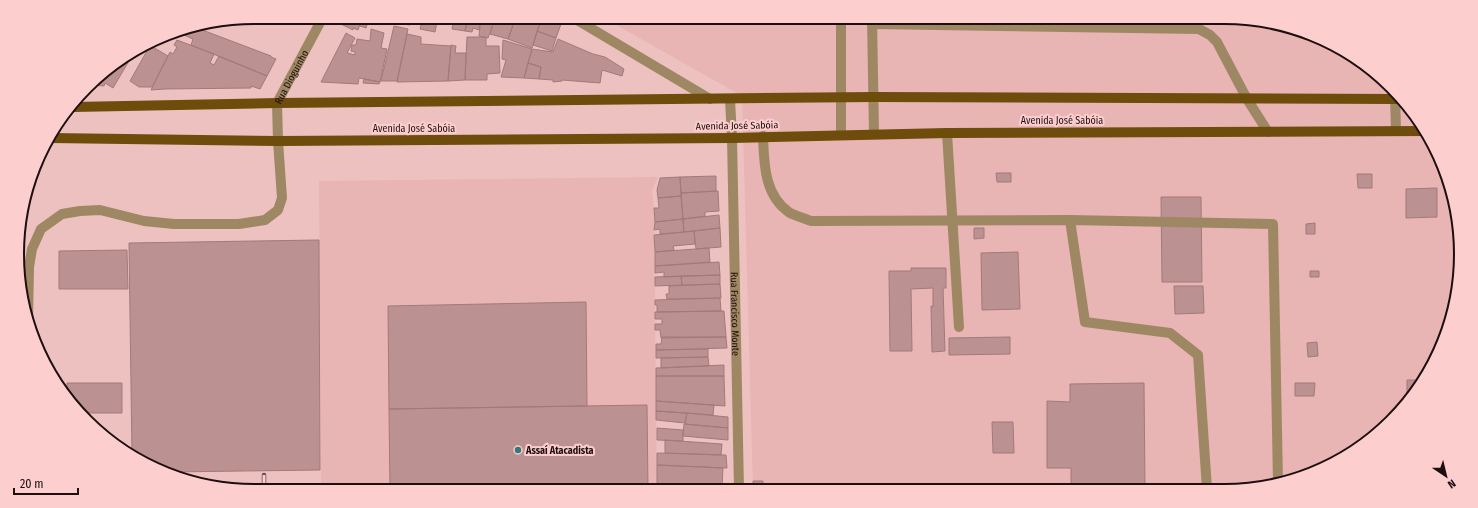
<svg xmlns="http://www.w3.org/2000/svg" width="1478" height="508" viewBox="0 0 1478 508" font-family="'Fira Sans Condensed',sans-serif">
	<rect width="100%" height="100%" fill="#eec1c1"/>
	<path fill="#e8b4b4" d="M602 17H1224L1285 25 1368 66 1429 135 1459 223 1453 315 1429 373 1380 432 1329 467 1255 489 753 490 742 96Z
		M658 177 652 191 654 208 657 490 321 491 319 181Z"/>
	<path fill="#bc9191" stroke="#a3797a" d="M339 17H363L358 30 353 28V30L337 22Z
		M363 17H384L382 24 369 19 366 28 360 26Z
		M402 17H423L421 24 410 22V25L403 24 405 18Z
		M423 17H438L435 32 420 29Z
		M454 17H468L465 31 452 29Z
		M468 17H481L479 30 473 28 472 32 465 31Z
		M481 17H495L490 34 489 35 488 38 479 36Z
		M495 17H516L508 39 490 34Z
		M516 17H542L532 48 508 39Z
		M542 17H549L561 24 556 38 537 31Z
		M394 26 408 29 397 81H381Z
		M197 28 271 56V57L276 59 267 76 191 45 193 39 177 32Z
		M371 29 384 33 381 48 387 49 380 82 359 78 358 84 321 82 346 33 355 38 347 53 355 55V52L351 51 352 45H356L357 39 370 41Z
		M537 31 556 38 552 51 533 45Z
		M407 34 421 37V44L451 46 448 81 397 82Z
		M467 37H486V46H499L500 73 487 74V80H465Z
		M558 39 593 54 605 57 624 69 622 76 602 70 600 83 562 80V81L553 82V80L539 79 541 67 528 63 532 49 553 52Z
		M177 40 214 54 210 63 214 65 219 56 267 76 260 89 251 86V88L165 89 151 90 170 52 173 54 177 47 174 45Z
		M503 40 532 49 524 78 501 77 506 60 502 59Z
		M154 41 151 46 168 56 152 87H139L130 81 148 49 144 47Z
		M451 45 456 46 455 53H466L465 80 448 81Z
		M133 54 113 88 105 83 104 86 91 85 98 76Z
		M528 63 541 67 539 79 524 78Z
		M364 79 380 82 379 84 363 83Z
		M996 173H1011V182H997Z
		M1357 174H1372V188H1358Z
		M716 176V191L681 193 680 177Z
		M680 177 681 196 658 198 657 190 660 178Z
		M1437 188V217L1406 218V189Z
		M718 191 719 211 705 212V216L683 219 681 193Z
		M681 196 683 219 655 222 654 208H659L658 198Z
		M1161 197H1201L1202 282H1162Z
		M719 215 720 228 684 232 683 219Z
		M683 219 684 232 660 234V229L654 230 655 222Z
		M1315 223V234H1306V224Z
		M720 228 721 247 696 249 694 231Z
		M974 228H984V238L974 239Z
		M694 231 695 244 673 246 674 250 655 252 654 235Z
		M319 240 320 470 170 472 132 455 129 243Z
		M709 248 710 262 655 266V252Z
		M127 250 128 289H59V251Z
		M1018 252 1020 309 982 310 981 253Z
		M719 262 720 275 664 277V272L655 273V266Z
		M911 268H946V288H943L945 351 932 352 931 306 933 307V288L911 289 912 351H890L889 271H911Z
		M1310 271H1319V277H1310Z
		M720 275V284L682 285 681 276Z
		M681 276 682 285 655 286V277Z
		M720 284 721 298 667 299 666 294H669V286Z
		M1174 286H1203L1204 313 1175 314Z
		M720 298 721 311 657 312V305H655V300Z
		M586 302 587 406 389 409 388 306Z
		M724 311 726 337 661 338 660 330H655V324H662V319H655V312Z
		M662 337H726L727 348 656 350V344H661Z
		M1010 337V354L949 355V338Z
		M1317 342 1318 356 1308 357 1307 343Z
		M708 349V357L656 358V350Z
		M708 357 709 366 661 368V358Z
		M724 365V376H656V368Z
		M656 376H724L725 406 656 401Z
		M1407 380H1418V386L1407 400Z
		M67 383H122V413H84L67 396Z
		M1144 383 1145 489H1071V468H1047V401L1070 402V384Z
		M1295 383H1315L1314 396H1295Z
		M656 401 714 405 713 415 656 411Z
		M647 405 648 490 390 491 389 409Z
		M656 411 687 413 685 423 656 420Z
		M687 413 728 417V428L685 424Z
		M992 422H1013L1014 453H993Z
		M684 424 728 428V440L683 436Z
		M657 428 683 430V441L657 440Z
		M665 440 722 444 721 455 665 453Z
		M657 453 726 455 727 468 657 465Z
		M657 465 723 468 722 486 657 484Z
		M753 481H763V490H753Z
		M668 485 727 486V490H666H668Z"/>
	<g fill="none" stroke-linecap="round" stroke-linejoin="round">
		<g stroke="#9e8763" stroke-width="10">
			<path d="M572 17 710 99"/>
			<path d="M872 17 874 134"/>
			<path d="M872 24 1199 29 1210 35 1217 42 1247 99 1268 132"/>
			<path d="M1395 96 1396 131"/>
			<path id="s1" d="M730 99 732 138 739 490"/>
			<path d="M947 133 959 327"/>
			<path d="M841 135V17"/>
			<path d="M763 136C764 163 764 196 790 213 796 216 804 218 811 221L1070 220 1273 224 1278 482"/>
			<path d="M1070 220 1085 322 1170 333 1198 355 1207 489"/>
			<path id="s2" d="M28 321 29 267 32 249 41 229 62 214 80 211 100 210 144 221 174 224H239L265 220 278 210 282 198 278 141 277 103 323 17"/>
		</g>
		<path stroke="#6d4c0c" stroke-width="10" d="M73 107 277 103 873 97 1397 99
			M50 138 278 141 732 138 947 133 1425 131"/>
		<g stroke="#674e4e" stroke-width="4.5">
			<path id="rail" d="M264 475V491"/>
		</g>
		<use href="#rail" stroke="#fccece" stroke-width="3" stroke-dasharray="9" stroke-linecap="butt"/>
	</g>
	<circle fill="#327b7d" stroke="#fccece" stroke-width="1.5" cx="518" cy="450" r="4"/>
	<g text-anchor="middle" stroke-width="4" stroke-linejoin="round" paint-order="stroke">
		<g font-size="10" fill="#1d0e0f" stroke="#fccece">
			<text dy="4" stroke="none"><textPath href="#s2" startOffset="479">Rua Dioguinho</textPath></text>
			<text x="1062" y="124">Avenida José Sabóia</text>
			<text transform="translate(737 125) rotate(-1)" y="4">Avenida José Sabóia</text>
			<text x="414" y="132">Avenida José Sabóia</text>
			<text dy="4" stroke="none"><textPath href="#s1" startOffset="215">Rua Francisco Monte</textPath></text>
		</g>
		<g font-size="10" font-weight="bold" fill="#1d0e0f" stroke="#fccece" text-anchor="start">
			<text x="526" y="454">Assaí Atacadista</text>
		</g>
	</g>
	<path d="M0 0H1478V508H0ZM254 24H1224A230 230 0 0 1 1454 254V254A230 230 0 0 1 1224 484H254A230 230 0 0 1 24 254V254A230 230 0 0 1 254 24Z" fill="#fccece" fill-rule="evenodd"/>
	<path fill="none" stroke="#1d0e0f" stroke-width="2" d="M254 24H1224A230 230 0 0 1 1454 254V254A230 230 0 0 1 1224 484H254A230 230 0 0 1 24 254V254A230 230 0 0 1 254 24Z"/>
	<g transform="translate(1446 476) rotate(145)" stroke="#fccece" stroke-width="3" paint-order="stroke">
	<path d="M0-3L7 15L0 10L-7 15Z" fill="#1d0e0f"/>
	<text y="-6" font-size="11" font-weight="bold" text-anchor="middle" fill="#1d0e0f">N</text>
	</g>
	<path d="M14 488v6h64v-6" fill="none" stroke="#1d0e0f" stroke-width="2"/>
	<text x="20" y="488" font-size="12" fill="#1d0e0f" stroke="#fccece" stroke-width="3" paint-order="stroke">20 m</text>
</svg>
